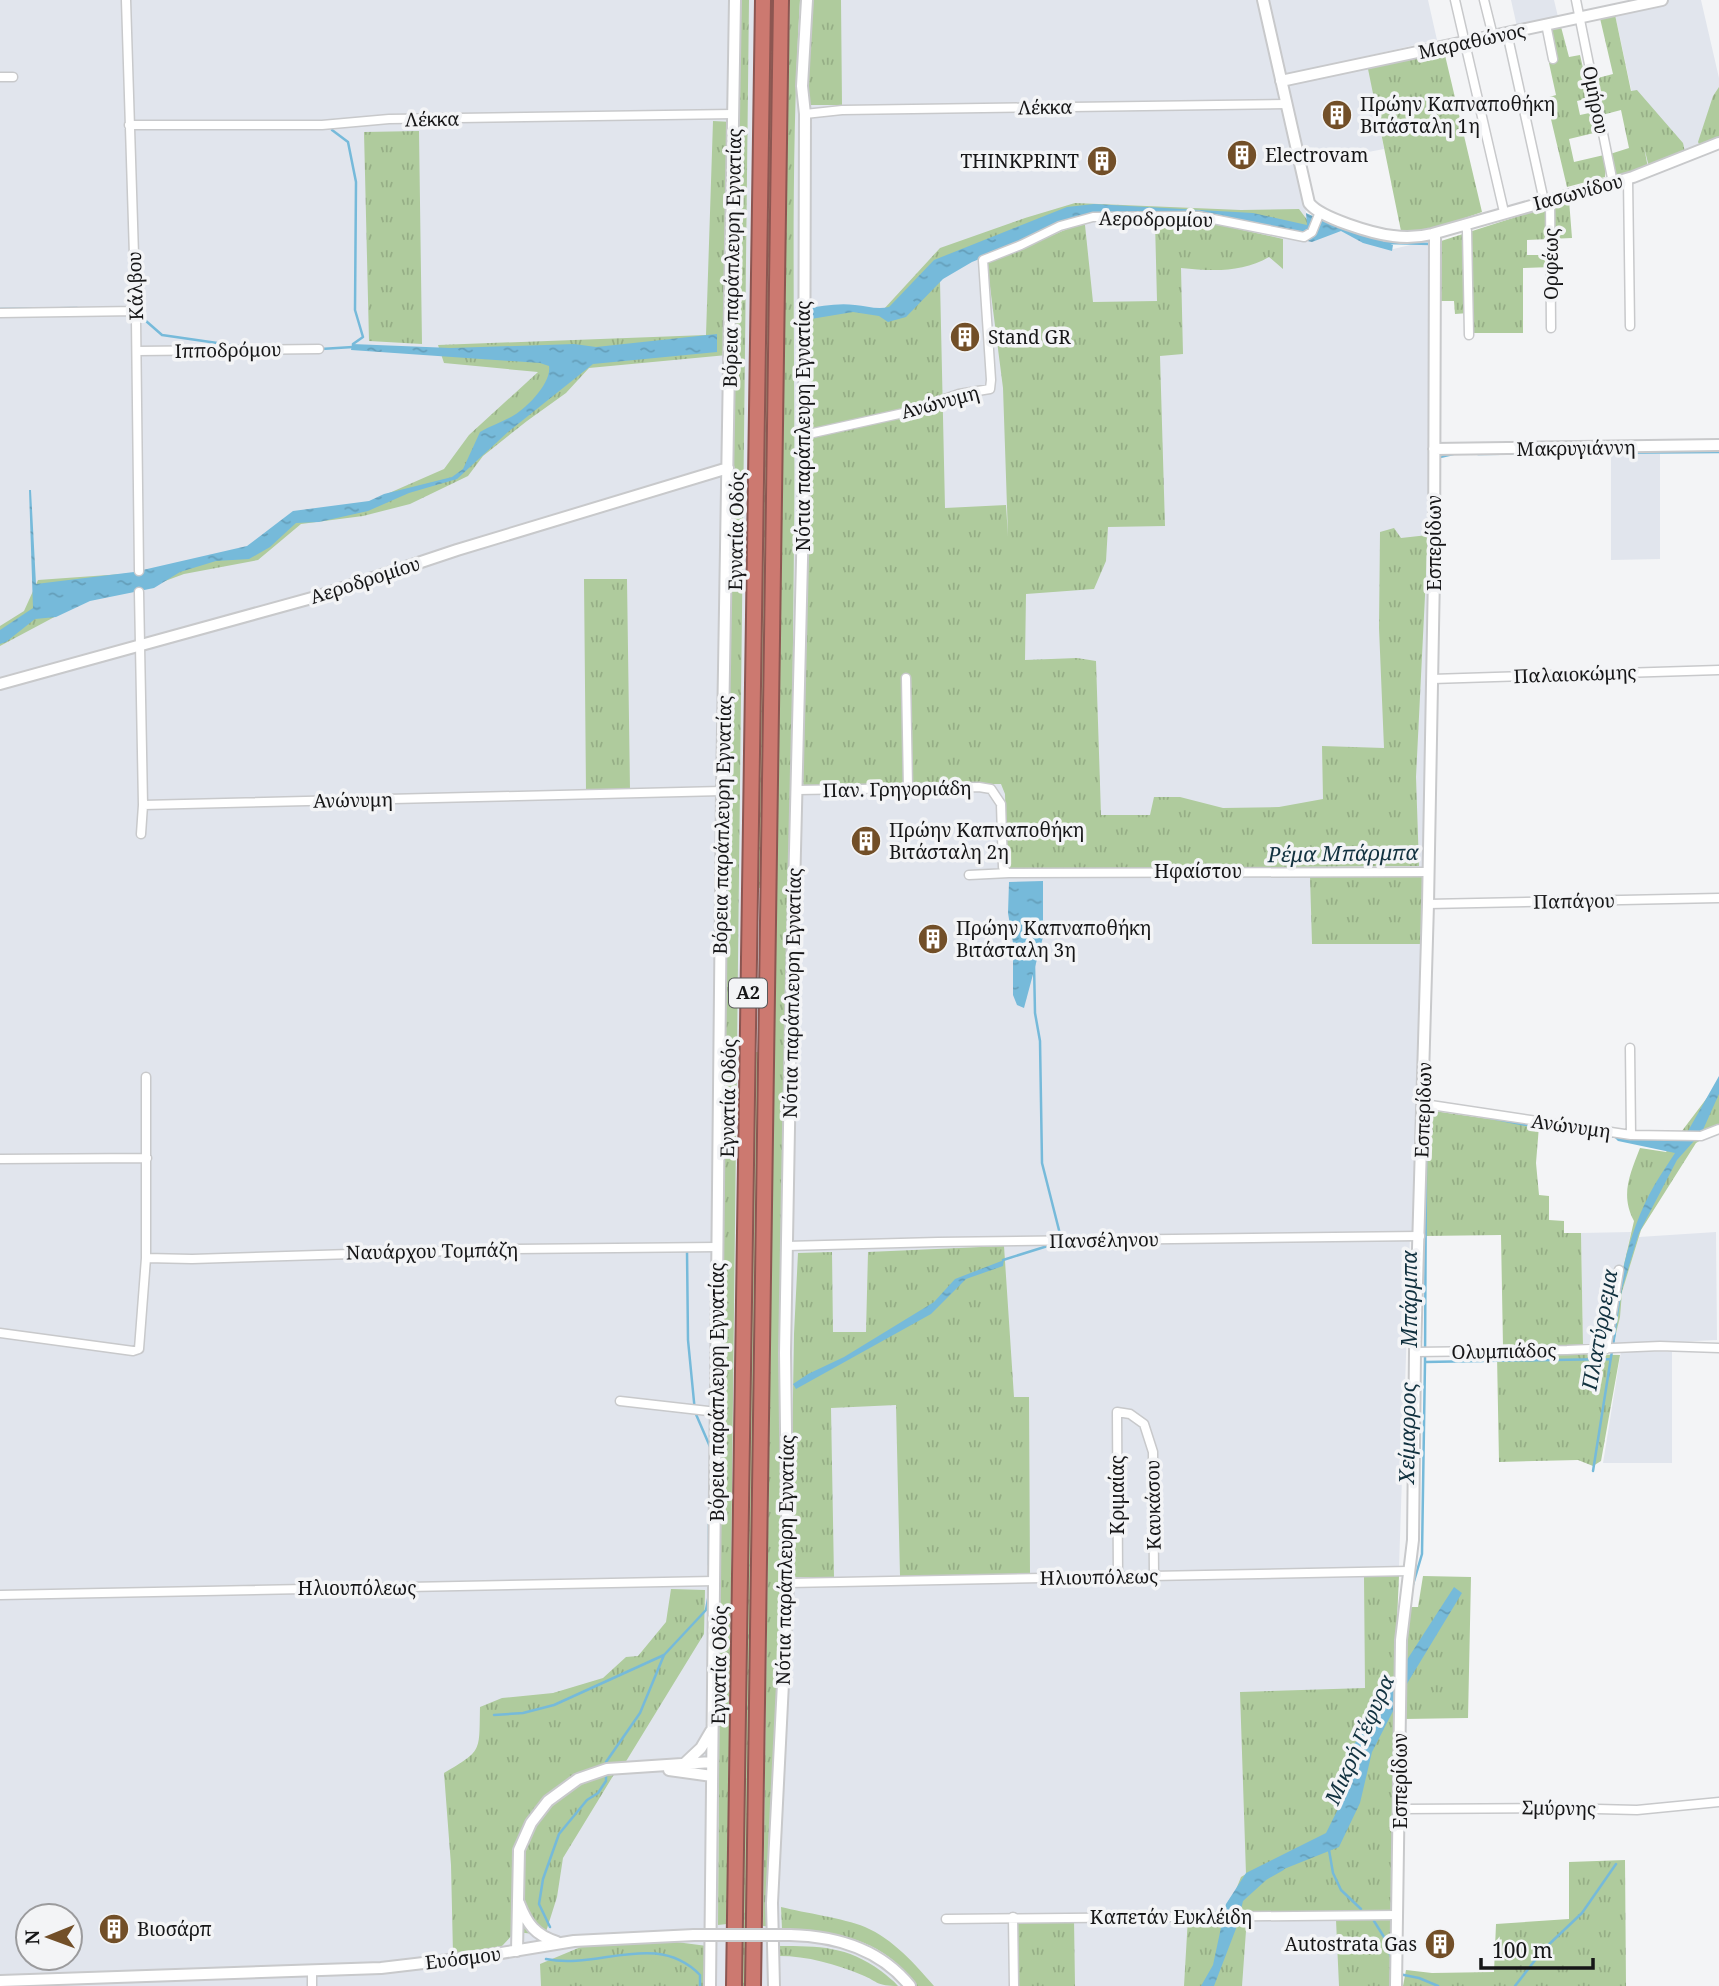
<svg xmlns="http://www.w3.org/2000/svg" width="1719" height="1986" viewBox="0 0 1719 1986" font-family="'Noto Serif',serif">
	<defs>
		<pattern id="grass-tufts" width="24" height="20" patternUnits="userSpaceOnUse" patternTransform="scale(1.75)"><rect width="24" height="20" fill="#afcb9d"/><path d="M3 7l-1-3M5 7V3M7 7l1-3M15 17l-1-3M17 17v-4M19 17l1-3" fill="none" stroke="#96ae86"/></pattern>
		<pattern id="water-ripples" width="26" height="14" patternUnits="userSpaceOnUse" patternTransform="scale(1.75)"><rect width="26" height="14" fill="#76bada"/><path d="M2 4q2-2 4 0t4 0M15 11q2-2 4 0t4 0" fill="none" stroke="#659fba"/></pattern>
	</defs>
	<rect width="100%" height="100%" fill="#f3f4f6"/>
	<path fill="#e1e5ed" fill-rule="evenodd" d="M0 0H1257L1307 216 1393 249 1432 240 1425 842 1415 1236H1410L1397 1628 1391 1986H0ZM28 1916H70V1958H28Z
		M1260 0H1428L1437 40 1367 56 1384 149 1305 164Z
		M1511 0H1554L1559 21 1518 31Z
		M1659 0H1701L1719 78V138L1648 168 1614 10Z
		M1611 454H1660V559L1611 560Z
		M1631 1232 1623 1269 1615 1270 1605 1339 1601 1346H1583L1581 1233Z
		M1716 1232 1717 1340 1614 1345 1622 1292 1639 1237Z
		M1621 1351 1672 1352V1463H1603Z"/>
	<path fill="url(#grass-tufts)" d="M740 0H749L727 1924 718 1925 723 1158Z
		M770 0H775L762 888H758Z
		M790 0H800C789 180 796 362 794 542 789 1004 789 1465 772 1927L763 1926 785 199Z
		M811 0H841L842 105H807Z
		M1614 10 1631 91 1637 90 1683 143 1685 152 1649 167 1644 147 1648 168 1613 177 1610 154 1629 148 1621 110 1602 115 1594 79 1613 74 1599 14Z
		M1560 23 1569 57 1580 55 1590 98 1577 101 1580 115 1594 112 1598 132 1569 139 1574 162 1604 155 1606 164 1605 177 1567 187 1546 98 1556 95 1549 63 1555 61 1548 26Z
		M1444 51 1482 212 1431 230 1401 231 1368 69Z
		M1719 87V138L1700 146 1698 142 1713 96Z
		M713 121 732 122 727 355 589 368 566 393 527 421 483 456 468 476 410 504 363 516 301 524 258 560 184 574 138 591 90 598 0 646V626L24 611 38 580 136 573 249 547 300 511 364 504 444 469 469 435 538 372 444 363 438 345 706 335Z
		M419 131 422 344 369 341 364 132Z
		M1569 200 1572 238 1527 240V255H1551V267L1523 268V333H1469V313L1455 314 1454 301H1439L1438 242Z
		M1075 203 1241 210 1299 209 1308 221 1307 227 1077 214 962 258 940 281 945 508 1006 505 1008 536 1003 388 987 263 1079 224 1085 225 1093 302 1157 301 1155 222 1220 225 1283 239V269L1269 257C1242 273 1211 271 1181 268L1183 354 1160 356 1165 526 1108 527 1106 561 1094 589 1026 594 1025 660 1077 658 1096 661 1101 815H1150L1154 797H1180L1223 808 1279 807 1323 799 1322 746 1384 748 1379 628 1380 532 1394 528 1401 538 1428 535 1416 777 1419 866 1010 869 1007 866 1005 794 1001 784 804 785 800 781 805 320 810 310H883L940 248 1025 218Z
		M584 579H627L630 790 586 791Z
		M1423 875 1421 944H1312L1310 876Z
		M755 1052H759L745 1986H741Z
		M1719 1082V1130L1696 1143 1641 1230 1622 1292 1620 1317 1613 1345 1616 1299 1634 1221C1620 1195 1630 1174 1640 1148L1666 1152Z
		M1434 1111 1539 1126 1536 1163 1539 1195 1549 1196V1220L1564 1221V1233H1581L1583 1346 1503 1347 1501 1235 1424 1236 1427 1118Z
		M1004 1246 1014 1397H1029L1030 1574 900 1576 896 1405 831 1408 834 1577H790L794 1334 798 1253 832 1252 833 1332H866L868 1252Z
		M1578 1354 1620 1355 1601 1461 1593 1466 1578 1460 1499 1462 1497 1355Z
		M1399 1576 1396 1641 1407 1607H1418L1423 1576 1471 1577 1468 1718 1404 1719 1392 1911 1247 1917 1242 1986H1184L1188 1917H1225L1241 1877 1246 1874 1240 1692 1365 1688 1364 1577Z
		M671 1589 705 1590 704 1634 625 1763 613 1776 563 1858 557 1897 545 1935 515 1932 502 1946 453 1954 451 1865 444 1773C483 1750 479 1752 480 1707L502 1698 553 1693 603 1678 626 1657 638 1656 666 1622Z
		M1625 1860 1626 1986H1403L1406 1970 1432 1973 1494 1972 1496 1924 1569 1919V1862Z
		M781 1907C805 1913 843 1918 865 1927 893 1939 915 1964 934 1986H916C907 1977 899 1964 889 1957 857 1933 820 1932 782 1929Z
		M1016 1919H1074L1075 1986H1017Z
		M1393 1919 1391 1986H1339L1336 1920Z
		M661 1940 707 1946 705 1986H541L540 1964 588 1944Z
		M779 1946C819 1946 847 1946 881 1971 887 1976 893 1980 898 1986 876 1986 879 1982 862 1975 836 1964 807 1956 779 1956Z"/>
	<path fill="url(#water-ripples)" d="M1094 204 1253 213 1307 225 1306 213 1335 226H1345L1393 245 1392 251 1363 243 1341 231 1312 242 1208 219H1079L972 262 943 279 906 317 888 322 879 316 853 312 805 320 804 309C821 306 838 303 855 305 867 306 877 310 889 307L934 260 1067 207Z
		M717 334V352L593 364 508 432 457 479 409 493 368 511 319 522 296 523 270 547 249 559 216 561 180 572 154 588 90 601 56 617 35 619 6 642 0 644V630L33 608 29 490H31L36 584 134 572 247 546 293 511 369 501 384 494 452 477 463 469 480 432C490 426 500 423 511 417 525 410 552 383 549 366L540 363 351 350 352 344 451 348 574 344 596 347Z
		M1043 881V937L1024 1008 1017 1005 1013 995V943L1008 913 1009 882Z
		M1719 1076V1094L1702 1132 1677 1160 1639 1233 1622 1289 1614 1345C1615 1295 1626 1240 1649 1195 1656 1181 1666 1167 1675 1153L1618 1141 1613 1136 1644 1139 1684 1138Z
		M1004 1260 1003 1266 966 1279 931 1314 796 1389 793 1384 808 1374 844 1357 934 1302 955 1279Z
		M1454 1587 1462 1593 1408 1682 1372 1752 1360 1803 1339 1847 1274 1873 1243 1901 1237 1926 1214 1986H1201L1213 1965 1226 1904 1246 1873 1326 1833 1343 1799 1354 1744 1370 1723 1392 1683Z"/>
	<g fill="none" stroke-linecap="round" stroke-linejoin="round">
		<path stroke="#76bada" stroke-width="2.5" d="M332 130 348 142 356 182 355 310 363 337 353 344
			M1386 243 1432 244
			M0 309 77 308
			M138 314 162 335 238 346
			M321 349 353 347
			M1478 454 1719 452
			M1436 458 1453 454
			M1034 964 1035 1013 1040 1041 1042 1163 1061 1238
			M1481 1116 1552 1130 1616 1137
			M687 1250 688 1340 695 1412 711 1449
			M1003 1260 1054 1244
			M1425 1362 1426 1160
			M1593 1471 1615 1332
			M709 1565V1516
			M1412 1588 1422 1554 1425 1362 1610 1359
			M494 1715 523 1713 554 1705 664 1655 706 1610 709 1594
			M606 1762 640 1713 664 1655
			M1329 1850 1333 1873 1341 1890 1361 1909
			M1267 1878 1283 1869
			M1374 1921 1384 1937 1391 1957
			M550 1927 539 1904 543 1879 559 1834 587 1800 598 1793 606 1781V1774
			M546 1959C599 1970 656 1930 700 1975V1986
			M1399 1974 1419 1978 1438 1986
			M1515 1986 1543 1950 1582 1913 1616 1864"/>
		<g stroke="#c8c9cb" stroke-width="11">
			<path id="street" d="M126 0 136 319 139 571
				M1455 0 1504 212
				M1484 0 1493 36
				M1576 0 1613 183
				M1546 24 1553 59
				M1507 33 1544 201
				M0 77H13
				M805 114 842 110 1286 104
				M129 125H322L389 119 734 114
				M1628 178 1630 326
				M1550 199 1551 328
				M1465 224 1467 231 1469 335
				M0 313 136 311
				M137 351 319 349
				M804 435 908 412 959 394 990 389 991 380 983 260 1021 245 1060 226 1093 217 1198 216 1304 237 1312 232 1320 212
				M139 592 143 805 722 791
				M906 678 908 788
				M1432 679 1719 670
				M797 790 979 787 991 789 1001 804 1003 867 1007 873 1429 872
				M141 834 143 805
				M969 875 1009 873
				M1428 904 1719 898
				M1630 1048 1631 1135
				M1424 1104 1631 1135 1701 1136 1719 1129
				M0 1159 147 1158
				M787 1246 938 1242 1420 1236
				M146 1258 192 1259 514 1249 718 1247
				M0 1333 133 1351 139 1349 146 1258V1077
				M1606 1349 1619 1270
				M1415 1352 1567 1350 1660 1346 1719 1348
				M620 1401 717 1412
				M1118 1577 1117 1412 1130 1414 1144 1424 1153 1452 1154 1576
				M788 1583 1409 1571
				M0 1595 715 1581
				M1400 1809 1557 1808 1637 1810 1719 1802
				M1013 1917 1014 1986
				M946 1919 1398 1915
				M312 1972V1986"/>
		</g>
		<g stroke="#c8c9cb" stroke-width="14">
			<path id="secondary" d="M1263 0 1309 203C1320 218 1374 234 1393 236 1406 238 1420 237 1432 234L1633 177 1719 143
				M1281 81 1662 0
				M1434 449 1719 445
				M0 684 319 596 457 550 728 468
				M684 1764 701 1748 711 1731
				M669 1770 712 1776
				M519 1903C527 1924 535 1935 557 1942
				M790 1935C835 1936 880 1949 910 1986
				M517 1951 519 1850 531 1823 548 1801 578 1779 607 1769 712 1762
				M0 1981 381 1968 483 1956 574 1941 694 1935
				M710 1986 722 791 735 0
				M774 1986 772 1903 788 1583 785 1353 791 1016 804 477 805 114 802 86 807 0
				M1396 1986 1401 1640 1413 1540 1415 1352 1428 904 1434 574 1435 234"/>
		</g>
		<g stroke="#8c5651" stroke-width="18">
			<path id="highway" d="M734 1986 763 0
				M753 1986 781 0"/>
		</g>
		<use href="#street" stroke="#fff" stroke-width="8"/>
		<use href="#secondary" stroke="#fff" stroke-width="10"/>
		<use href="#highway" stroke="#cc7970" stroke-width="14"/>
		<g stroke="#c8c9cb" stroke-width="14" stroke-linecap="butt">
			<path id="secondary-bridge" d="M694 1935H790"/>
		</g>
		<use href="#secondary-bridge" stroke="#fff" stroke-width="10"/>
	</g>
	<defs>
		<g id="building-disc" transform="scale(1.575)"><circle r="9.5" fill="#724f28" stroke="#f3f4f6"/><path d="M-4-6H4V6H1V3H-1V6H-4ZM-2.5-4.3h1.7v1.8h-1.7ZM.8-4.3h1.7v1.8H.8ZM-2.5-1h1.7V.8h-1.7ZM.8-1h1.7V.8H.8Z" fill="#fff"/></g>
	</defs>
	<g fill-rule="evenodd">
		<use href="#building-disc" x="1337" y="115"/>
		<use href="#building-disc" x="1242" y="155"/>
		<use href="#building-disc" x="1102" y="161"/>
		<use href="#building-disc" x="965" y="337"/>
		<use href="#building-disc" x="866" y="841"/>
		<use href="#building-disc" x="933" y="939"/>
		<use href="#building-disc" x="114" y="1929"/>
		<use href="#building-disc" x="1440" y="1944"/>
	</g>
	<g text-anchor="middle" stroke-width="7" stroke-linejoin="round" paint-order="stroke">
		<rect fill="#f3f4f6" stroke="#58595a" stroke-width="2" x="729" y="978.5" width="38" height="29" rx="5"/>
		<g font-size="18" font-weight="bold" fill="#161617">
			<text x="748" y="999">Α2</text>
		</g>
		<g font-size="19" fill="#161617" stroke="#f3f4f6">
			<text transform="translate(1472 41) rotate(-12)" y="7">Μαραθώνος</text>
			<text transform="translate(1596 100) rotate(79)" y="7">Ομήρου</text>
			<text transform="translate(1045 107) rotate(-1)" y="7">Λέκκα</text>
			<text transform="translate(432 119) rotate(-1)" y="7">Λέκκα</text>
			<text transform="translate(1578 192) rotate(-15)" y="7">Ιασωνίδου</text>
			<text transform="translate(1156 219) rotate(1)" y="7">Αεροδρομίου</text>
			<text transform="translate(732 258) rotate(-89)" y="7">Βόρεια παράπλευρη Εγνατίας</text>
			<text transform="translate(1551 264) rotate(-90)" y="7">Ορφέως</text>
			<text transform="translate(135 286) rotate(-92)" y="7">Κάλβου</text>
			<text transform="translate(228 350) rotate(-1)" y="7">Ιπποδρόμου</text>
			<text transform="translate(940 402) rotate(-15)" y="7">Ανώνυμη</text>
			<text transform="translate(803 426) rotate(-90)" y="7">Νότια παράπλευρη Εγνατίας</text>
			<text transform="translate(1576 448) rotate(-1)" y="7">Μακρυγιάννη</text>
			<text transform="translate(736 531) rotate(-89)" y="7">Εγνατία Οδός</text>
			<text transform="translate(1434 543) rotate(-90)" y="7">Εσπερίδων</text>
			<text transform="translate(365 580) rotate(-18)" y="7">Αεροδρομίου</text>
			<text transform="translate(1575 674) rotate(-2)" y="7">Παλαιοκώμης</text>
			<text transform="translate(897 789) rotate(-1)" y="7">Παν. Γρηγοριάδη</text>
			<text transform="translate(353 800) rotate(-1)" y="7">Ανώνυμη</text>
			<text transform="translate(722 825) rotate(-89)" y="7">Βόρεια παράπλευρη Εγνατίας</text>
			<text x="1198" y="878">Ηφαίστου</text>
			<text transform="translate(1574 901) rotate(-1)" y="7">Παπάγου</text>
			<text transform="translate(792 993) rotate(-89)" y="7">Νότια παράπλευρη Εγνατίας</text>
			<text transform="translate(728 1098) rotate(-89)" y="7">Εγνατία Οδός</text>
			<text transform="translate(1423 1110) rotate(-88)" y="7">Εσπερίδων</text>
			<text transform="translate(1571 1126) rotate(8)" y="7">Ανώνυμη</text>
			<text transform="translate(1104 1240) rotate(-1)" y="7">Πανσέληνου</text>
			<text transform="translate(432 1251) rotate(-1)" y="7">Ναυάρχου Τομπάζη</text>
			<text transform="translate(1504 1351) rotate(-1)" y="7">Ολυμπιάδος</text>
			<text transform="translate(717 1392) rotate(-90)" y="7">Βόρεια παράπλευρη Εγνατίας</text>
			<text transform="translate(1117 1495) rotate(-90)" y="7">Κριμαίας</text>
			<text transform="translate(1153 1505) rotate(-91)" y="7">Καυκάσου</text>
			<text transform="translate(785 1560) rotate(-89)" y="7">Νότια παράπλευρη Εγνατίας</text>
			<text transform="translate(1099 1577) rotate(-1)" y="7">Ηλιουπόλεως</text>
			<text x="357" y="1595">Ηλιουπόλεως</text>
			<text transform="translate(719 1665) rotate(-89)" y="7">Εγνατία Οδός</text>
			<text transform="translate(1400 1781) rotate(-90)" y="7">Εσπερίδων</text>
			<text transform="translate(1559 1808) rotate(1)" y="7">Σμύρνης</text>
			<text x="1171" y="1924">Καπετάν Ευκλέιδη</text>
			<text transform="translate(463 1958) rotate(-7)" y="7">Ευόσμου</text>
		</g>
		<g font-size="19" fill="#161617" stroke="#f3f4f6" text-anchor="start">
			<text x="1360" y="111">Πρώην Καπναποθήκη<tspan x="1360" dy="22">Βιτάσταλη 1η</tspan></text>
			<text x="1265" y="162">Electrovam</text>
			<text x="1079" y="168" text-anchor="end">THINKPRINT</text>
			<text x="988" y="344">Stand GR</text>
			<text x="889" y="837">Πρώην Καπναποθήκη<tspan x="889" dy="22">Βιτάσταλη 2η</tspan></text>
			<text x="956" y="935">Πρώην Καπναποθήκη<tspan x="956" dy="22">Βιτάσταλη 3η</tspan></text>
			<text x="137" y="1936">Βιοσάρπ</text>
			<text x="1417" y="1951" text-anchor="end">Autostrata Gas</text>
		</g>
		<g font-size="21" font-style="italic" fill="#11313f" stroke="#f3f4f6">
			<text transform="translate(1343 854) rotate(-1)" y="7">Ρέμα Μπάρμπα</text>
			<text transform="translate(1410 1299) rotate(-90)" y="7">Μπάρμπα</text>
			<text transform="translate(1600 1330) rotate(-80)" y="7">Πλατύρρεμα</text>
			<text transform="translate(1408 1433) rotate(-89)" y="7">Χείμαρρος</text>
			<text transform="translate(1360 1740) rotate(-66)" y="7">Μικρή Γέφυρα</text>
		</g>
	</g>
	<g transform="translate(49 1937) rotate(269)"><circle r="33" fill="#f3f4f6" stroke="#9b9b9d" stroke-width="2"/>
	<path d="M0-5L12 26L0 18L-12 26Z" fill="#724f28"/>
	<text y="-10" font-size="19" font-weight="bold" text-anchor="middle" fill="#161617">N</text>
	</g>
	<path d="M1481 1958v10h112v-10" fill="none" stroke="#161617" stroke-width="3.5"/>
	<text x="1492" y="1958" font-size="21" fill="#161617" stroke="#f3f4f6" stroke-width="5" paint-order="stroke">100 m</text>
</svg>
